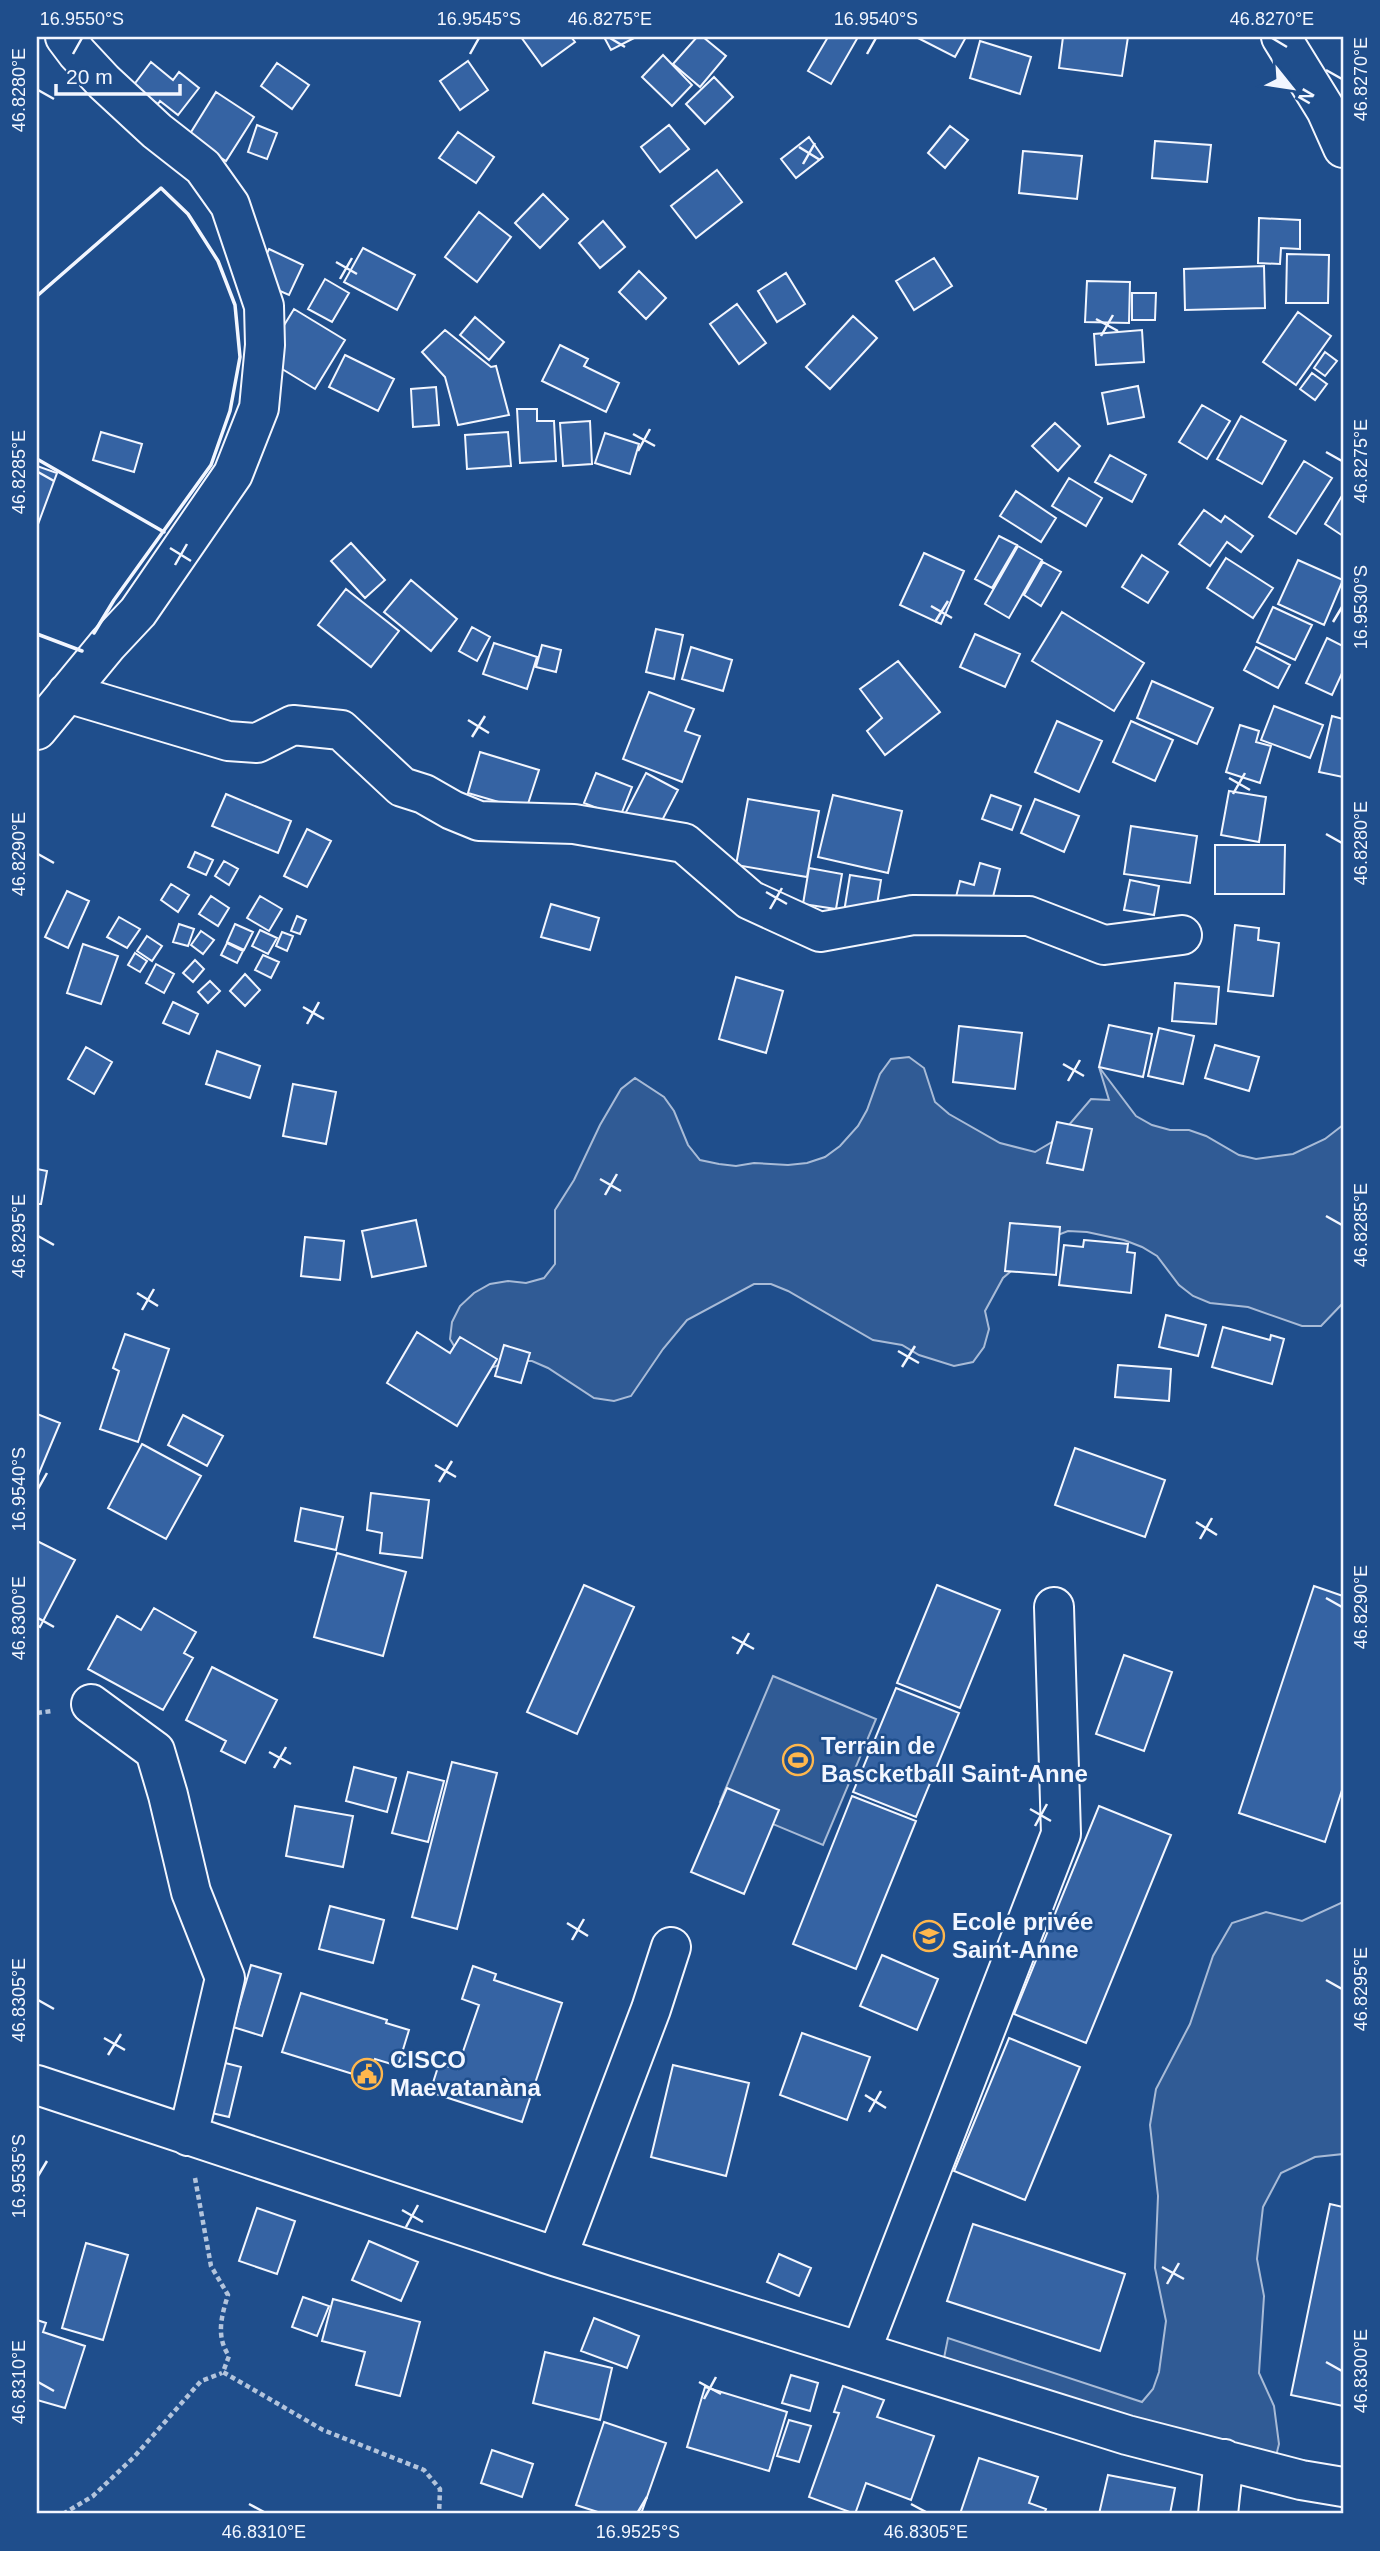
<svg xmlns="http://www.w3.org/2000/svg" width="1380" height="2551" viewBox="0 0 1380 2551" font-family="Helvetica,sans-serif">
	<rect width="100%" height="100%" fill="#1f4e8c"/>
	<path fill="#305b95" stroke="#a8bbd7" stroke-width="2" d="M909 1057 924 1068 935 1102 949 1114 1000 1143 1035 1152 1057 1139 1091 1099 1109 1100 1099 1067 1136 1116 1152 1125 1170 1130H1189L1206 1136 1239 1155 1256 1159 1293 1154 1325 1139 1343 1125V1303L1321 1326H1302L1248 1307 1210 1303 1193 1296 1179 1285 1157 1256 1142 1247 1124 1240 1087 1232 1068 1231 1050 1238 1003 1278 985 1311 989 1329 984 1347 973 1362 954 1366 919 1355 902 1345 873 1340 788 1291 771 1284H754L687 1320 663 1349 631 1396 614 1401 594 1398 548 1368 532 1361H514L493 1367H474L460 1356 450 1339 452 1322 460 1306 474 1293 490 1284 508 1281 526 1283 544 1278 555 1264V1210L574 1180 600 1125 621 1089 635 1078 664 1097 674 1111 688 1145 700 1160 719 1164 736 1166 754 1163 788 1165 807 1163 825 1157 840 1146 858 1126 867 1110 880 1074 891 1059Z
		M773 1676 876 1719 823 1845 720 1802Z
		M1343 1902V2154L1315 2157 1281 2173 1263 2207 1257 2259 1264 2296 1259 2373 1274 2406 1279 2444 1270 2480 940 2378 948 2338 1142 2402 1153 2389 1159 2372 1166 2321 1155 2268 1158 2196 1150 2125 1156 2089 1190 2024 1213 1956 1232 1923 1266 1912 1302 1921Z"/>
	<path fill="#3563a3" stroke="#f2f6ff" stroke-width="2" d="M521 37H571L575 42 542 66Z
		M604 37H636L611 50Z
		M697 37H703L726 56 700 87 673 64Z
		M828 37H858L831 84 808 71Z
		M916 37H966L955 57Z
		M1063 37H1128L1122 76 1059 68Z
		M980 41 1031 57 1020 94 970 78Z
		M663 55 692 85 672 106 642 77Z
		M468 61 488 90 460 110 440 81Z
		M151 62 173 80 179 72 199 88 178 115 160 101 158 104 133 86Z
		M277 63 309 85 292 109 261 86Z
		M714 77 733 97 705 124 686 104Z
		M216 92 254 117 226 161 188 137Z
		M257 125 277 133 267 159 248 152Z
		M669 125 689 149 660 172 641 147Z
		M950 126 968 140 945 168 928 153Z
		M458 132 494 157 476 183 439 158Z
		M809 137 823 157 796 178 781 159Z
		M1155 141 1211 145 1207 182 1152 178Z
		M1023 151 1082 156 1077 199 1019 193Z
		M717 170 742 202 696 238 671 206Z
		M543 194 568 219 540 248 515 223Z
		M479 212 511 237 477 282 445 257Z
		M1259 218 1300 220V249L1281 248 1280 264 1258 263Z
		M603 221 625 247 600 268 579 243Z
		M363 248 415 275 397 310 344 282Z
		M269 249 303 265 289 295 255 280Z
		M1287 254 1329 255 1328 303H1286Z
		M934 258 952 286 914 310 896 281Z
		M1264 266 1265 308 1185 310 1184 269Z
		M639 271 666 298 646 319 619 292Z
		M786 273 805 304 777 322 758 291Z
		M325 279 349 293 332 322 308 309Z
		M1087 281 1130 282 1129 323 1085 322Z
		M1132 293H1156L1155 320H1132Z
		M737 304 766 343 739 364 710 324Z
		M294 309 345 340 315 389 264 358Z
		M1298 312 1331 336 1296 385 1263 362Z
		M853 316 877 338 830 389 806 367Z
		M475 317 504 342 489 360 460 335Z
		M445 330 491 367 496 366 509 415 458 425 445 377 422 352Z
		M1142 330 1144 362 1096 365 1094 334Z
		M560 345 588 359 584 366 619 383 606 412 542 381Z
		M1325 352 1337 361 1325 376 1314 368Z
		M345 355 394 379 378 411 329 387Z
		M1312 373 1327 384 1315 400 1300 389Z
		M1138 386 1144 417 1108 424 1102 393Z
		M436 387 439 425 413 427 411 389Z
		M1202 405 1230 421 1207 459 1179 442Z
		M517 409H537V421H554L556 461 520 463Z
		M1241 416 1286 441 1262 484 1217 459Z
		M590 421 592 464 563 466 560 423Z
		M1055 423 1080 446 1058 471 1032 446Z
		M101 432 142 444 134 472 93 460Z
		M508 432 511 466 467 469 465 435Z
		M605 433 639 444 630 474 595 463Z
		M1110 455 1146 475 1132 502 1095 482Z
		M1304 461 1332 478 1296 534 1269 517Z
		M37 466 57 473 37 527Z
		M1069 478 1102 498 1086 526 1052 506Z
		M1016 491 1056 518 1041 542 1000 516Z
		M1343 494V536L1325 524Z
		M1204 510 1221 522 1225 516 1253 536 1241 552 1227 542 1210 566 1179 544Z
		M999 536 1017 545 992 588 975 579Z
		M351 543 385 580 365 598 331 561Z
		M1018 546 1042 560 1009 618 985 604Z
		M924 553 964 571 941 624 900 605Z
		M1142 555 1168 572 1148 603 1122 587Z
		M1226 558 1273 588 1253 618 1207 588Z
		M1298 560 1343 580 1324 625 1278 604Z
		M1043 562 1061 572 1041 606 1024 595Z
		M411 580 457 619 431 651 384 612Z
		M346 589 399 631 371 667 318 625Z
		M1273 607 1312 625 1295 660 1257 642Z
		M1062 612 1144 663 1114 711 1032 661Z
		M472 627 490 637 477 661 459 651Z
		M656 629 683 635 674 679 646 672Z
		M975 634 1020 654 1005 687 960 667Z
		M1327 638 1343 646V671L1332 695 1306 683Z
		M494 643 537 657 527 689 483 674Z
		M542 645 561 650 556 672 536 667Z
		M691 647 732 660 723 691 682 679Z
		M1256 647 1290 665 1278 688 1244 670Z
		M898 661 940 712 885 755 867 731 882 718 860 689Z
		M1152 681 1213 708 1197 744 1137 718Z
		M649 692 694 709 685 731 700 736 682 782 623 759Z
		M1274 706 1323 725 1310 758 1261 740Z
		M1332 716 1343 719V777L1319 772Z
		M1057 721 1102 741 1079 792 1035 772Z
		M1131 721 1173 740 1155 781 1113 762Z
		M1240 725 1259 731 1256 742 1271 746 1260 783 1226 772Z
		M480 752 539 770 526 810 468 793Z
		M596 773 632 787 620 817 584 803Z
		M646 773 678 790 656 832 624 816Z
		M1229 791 1266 797 1259 842 1221 835Z
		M226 794 291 821 278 853 212 826Z
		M833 795 902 811 888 873 818 857Z
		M991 795 1021 806 1012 830 982 819Z
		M748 799 819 811 807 877 736 865Z
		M1035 799 1079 816 1064 852 1021 833Z
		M1131 826 1197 836 1190 883 1124 874Z
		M307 829 331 841 307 887 284 876Z
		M1215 845H1285L1284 894H1215Z
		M195 852 213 860 206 875 188 867Z
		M224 861 238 869 229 885 215 876Z
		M980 863 1000 869 989 913 954 905 960 881 974 885Z
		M809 868 842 874 836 909 803 904Z
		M850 875 881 880 875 917 844 912Z
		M1130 880 1159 886 1154 915 1124 910Z
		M171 884 189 895 178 912 161 900Z
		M67 891 89 901 68 948 45 937Z
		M211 896 229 908 218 926 199 914Z
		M260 896 282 909 269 931 247 918Z
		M551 904 599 918 590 950 541 937Z
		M297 916 306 920 300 934 291 931Z
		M119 917 140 929 127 948 107 937Z
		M179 924 194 929 188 946 173 942Z
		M235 924 253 932 244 950 227 942Z
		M1235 925 1259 928 1258 940 1279 943 1273 996 1228 991Z
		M260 930 277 938 268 954 252 946Z
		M201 931 214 940 203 954 191 945Z
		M282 932 293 936 287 951 276 946Z
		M147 936 162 946 152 961 137 951Z
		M227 943 243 951 237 963 221 955Z
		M83 944 118 956 101 1004 67 993Z
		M135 953 147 961 140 972 128 965Z
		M263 955 279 962 271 978 255 970Z
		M195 960 204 969 193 982 183 973Z
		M156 964 174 974 164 993 146 983Z
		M245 974 260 990 245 1006 230 991Z
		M736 977 783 991 766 1053 719 1039Z
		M210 981 220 991 208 1003 198 992Z
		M1175 983 1219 987 1216 1024 1172 1021Z
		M173 1002 198 1014 189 1034 163 1023Z
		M1109 1025 1152 1034 1143 1077 1099 1067Z
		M959 1026 1022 1033 1015 1089 953 1082Z
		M1159 1028 1194 1036 1183 1084 1148 1076Z
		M1215 1045 1259 1057 1249 1091 1205 1078Z
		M86 1047 112 1062 94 1094 68 1079Z
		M217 1051 260 1066 250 1098 206 1084Z
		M293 1084 336 1092 326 1144 283 1136Z
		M1057 1122 1092 1129 1083 1170 1047 1163Z
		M37 1169 47 1171 41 1204H37Z
		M416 1220 426 1266 372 1277 362 1231Z
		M1010 1223 1060 1227 1056 1275 1005 1271Z
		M305 1237 344 1241 340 1280 301 1276Z
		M1084 1240 1128 1244 1127 1252 1135 1253 1131 1293 1059 1285 1064 1245 1083 1247Z
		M1166 1315 1206 1325 1198 1356 1159 1347Z
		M1223 1327 1270 1340 1271 1335 1284 1339 1272 1384 1212 1367Z
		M417 1332 450 1353 460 1337 497 1359 457 1426 387 1383Z
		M125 1334 169 1349 138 1442 100 1429 119 1371 113 1368Z
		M504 1345 530 1353 521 1383 495 1376Z
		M1118 1365 1171 1369 1169 1401 1115 1397Z
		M37 1414 60 1423 37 1478Z
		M183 1415 223 1436 207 1466 168 1445Z
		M142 1444 201 1476 166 1539 108 1508Z
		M1075 1448 1165 1480 1145 1537 1055 1505Z
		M371 1493 429 1500 422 1558 380 1553 382 1533 367 1530Z
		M301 1508 343 1517 336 1550 295 1541Z
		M37 1541 75 1560 40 1627 37 1625Z
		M337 1553 406 1572 383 1656 314 1637Z
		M584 1585 634 1607 577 1734 527 1712Z
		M937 1585 1000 1610 960 1708 897 1683Z
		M1314 1586 1343 1596V1787L1325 1842 1239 1813Z
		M154 1608 196 1632 184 1653 193 1658 163 1710 88 1669 117 1616 141 1630Z
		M1124 1655 1172 1672 1144 1751 1096 1734Z
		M212 1667 277 1700 245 1763 221 1751 226 1741 186 1720Z
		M896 1688 959 1713 916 1817 853 1792Z
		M452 1762 497 1773 457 1929 412 1917Z
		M354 1767 396 1778 387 1812 346 1801Z
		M408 1772 444 1781 428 1842 392 1833Z
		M727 1788 779 1810 744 1894 691 1872Z
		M852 1796 916 1821 856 1969 793 1944Z
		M295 1806 353 1816 343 1867 286 1856Z
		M1099 1806 1171 1835 1086 2043 1014 2014Z
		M330 1906 384 1920 373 1963 319 1949Z
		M882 1955 938 1979 917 2030 860 2006Z
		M251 1965 281 1974 262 2036 233 2027Z
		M473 1966 496 1974 494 1980 562 2003 522 2122 430 2092 439 2064 457 2069 479 2005 462 1999Z
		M301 1993 387 2020 386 2023 409 2030 398 2066 375 2059 369 2079 282 2052Z
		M802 2033 870 2057 847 2120 780 2095Z
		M1009 2038 1080 2067 1025 2200 954 2171Z
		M202 2057 241 2067 229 2117 190 2108Z
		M673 2065 749 2083 726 2176 651 2157Z
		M1330 2204 1343 2207V2406L1291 2395Z
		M257 2208 295 2221 277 2274 239 2261Z
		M973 2224 1125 2274 1100 2351 947 2301Z
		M369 2241 418 2262 401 2301 352 2280Z
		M86 2243 128 2255 103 2340 62 2328Z
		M779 2254 811 2268 799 2296 767 2282Z
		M303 2297 329 2306 317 2336 292 2327Z
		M333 2299 420 2322 400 2396 356 2385 365 2352 322 2341Z
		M594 2318 639 2336 627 2368 581 2351Z
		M37 2320 46 2323 43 2332 85 2346 65 2408 37 2400Z
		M545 2352 612 2368 600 2420 533 2403Z
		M791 2375 818 2383 810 2411 782 2403Z
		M843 2386 884 2400 877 2417 934 2436 911 2500 866 2483 855 2514 809 2497 839 2413 834 2412Z
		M705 2387 787 2412 769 2471 687 2447Z
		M789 2420 811 2426 799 2462 777 2456Z
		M604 2422 666 2443 641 2514H604L576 2505Z
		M492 2450 533 2464 522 2497 481 2483Z
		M979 2458 1038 2477 1029 2503 1046 2509 1044 2514H960Z
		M1108 2475 1175 2488 1170 2514H1099Z"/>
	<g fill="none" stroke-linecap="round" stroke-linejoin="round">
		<g stroke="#f2f6ff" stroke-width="42">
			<path id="minor" d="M67 693 228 741 257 743 293 725 341 730 402 787 424 794 452 810 479 821 574 824 684 843 750 900 820 932 913 915 1029 916 1104 945 1182 935
				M37 730 108 644 138 612 233 474 259 408 265 345 264 306 230 205 203 167 157 131 104 82 77 53 65 37
				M91 1704 155 1751 168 1795 191 1892 225 1978 188 2136
				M37 2085 557 2257 1127 2435 1301 2480 1343 2487
				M557 2257 651 2009 671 1947
				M861 2351 1061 1834 1054 1607
				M1218 2514 1224 2459"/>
		</g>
		<g stroke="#f2f6ff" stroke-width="42">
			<path id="major" d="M1281 37 1326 110 1343 148"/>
		</g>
		<path stroke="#b3c4dc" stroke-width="4.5" stroke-dasharray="5 3.5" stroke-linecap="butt" d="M37 1713 52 1711
			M195 2178 211 2266 228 2295C221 2317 216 2337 229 2356L223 2372 323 2430 424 2470 440 2489 439 2514
			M63 2514 93 2496 134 2457 201 2381 222 2373"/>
		<use href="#minor" stroke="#1f4e8c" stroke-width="38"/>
		<use href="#major" stroke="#1f4e8c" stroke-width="38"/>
		<path stroke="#f2f6ff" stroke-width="3.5" d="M37 296 161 188 188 214 218 261 235 305 240 357 230 411 211 465 114 600 94 633
			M37 459 164 532
			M37 634 82 651"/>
	</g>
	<path fill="none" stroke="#f2f6ff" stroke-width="2.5" d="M610 38 625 47M1272 38 1287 47M73 54 82 38M470 54 479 38M867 54 876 38M1326 70 1342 79M38 90 54 99M799 147 820 160M803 164 815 143M336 262 357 274M340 279 352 258M1096 319 1118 331M1101 336 1113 315M633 434 655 446M638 451 650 429M1326 452 1342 461M38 472 54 481M170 548 191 561M175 565 187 544M931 606 952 618M935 622 948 601M1333 622 1342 607M468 720 489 733M472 737 485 716M1229 778 1250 790M1233 794 1245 773M1326 834 1342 843M38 854 54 863M766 892 787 904M770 909 782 888M303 1007 324 1019M307 1024 319 1002M1063 1064 1084 1076M1068 1081 1080 1060M600 1179 621 1191M605 1195 617 1174M1326 1216 1342 1225M38 1236 54 1245M137 1293 158 1306M142 1310 154 1289M898 1351 919 1363M902 1367 915 1346M435 1465 456 1477M439 1482 452 1461M38 1489 47 1473M1196 1522 1217 1535M1200 1539 1212 1518M1326 1598 1342 1607M38 1618 54 1627M732 1637 754 1649M737 1654 749 1633M269 1752 291 1764M274 1768 286 1747M1030 1809 1051 1821M1035 1826 1047 1804M567 1923 588 1936M572 1940 584 1919M1326 1980 1342 1989M38 2000 54 2009M104 2038 125 2050M108 2055 121 2034M865 2095 886 2108M869 2112 881 2091M38 2176 47 2161M402 2210 423 2222M406 2227 418 2205M1162 2267 1184 2279M1167 2284 1179 2263M1326 2362 1342 2371M38 2382 54 2391M699 2382 721 2394M704 2399 716 2377M249 2504 264 2512M911 2504 926 2512M638 2512 647 2497"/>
	<defs>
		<g id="stadium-ring" transform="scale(1.575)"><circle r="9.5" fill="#1f4e8c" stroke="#ffb74d" stroke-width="1.5"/><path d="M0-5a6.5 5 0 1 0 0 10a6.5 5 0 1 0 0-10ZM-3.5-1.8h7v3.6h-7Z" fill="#ffb74d"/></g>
		<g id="school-ring" transform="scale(1.575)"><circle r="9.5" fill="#1f4e8c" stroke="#ffb74d" stroke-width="1.5"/><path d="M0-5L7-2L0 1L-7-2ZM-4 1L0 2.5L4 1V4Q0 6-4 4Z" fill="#ffb74d"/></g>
		<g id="civic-ring" transform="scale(1.575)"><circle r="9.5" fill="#1f4e8c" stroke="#ffb74d" stroke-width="1.5"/><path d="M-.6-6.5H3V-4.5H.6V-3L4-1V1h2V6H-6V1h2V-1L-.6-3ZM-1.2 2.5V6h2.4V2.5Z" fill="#ffb74d"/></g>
	</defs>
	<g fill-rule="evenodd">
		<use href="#stadium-ring" x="798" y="1760"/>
		<use href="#school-ring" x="929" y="1936"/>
		<use href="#civic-ring" x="367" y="2074"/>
	</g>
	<g text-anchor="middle" stroke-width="5" stroke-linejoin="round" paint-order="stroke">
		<g font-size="24" font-weight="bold" fill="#f2f6ff" stroke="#1f4e8c" text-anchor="start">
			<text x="821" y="1754">Terrain de<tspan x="821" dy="28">Bascketball Saint-Anne</tspan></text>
			<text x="952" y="1930">Ecole privée<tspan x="952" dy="28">Saint-Anne</tspan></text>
			<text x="390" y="2068">CISCO<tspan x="390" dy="28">Maevatanàna</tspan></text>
		</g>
	</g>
	<rect width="1380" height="2551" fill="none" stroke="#1f4e8c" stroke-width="77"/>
	<g transform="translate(1292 88) rotate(120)" stroke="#1f4e8c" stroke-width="5" paint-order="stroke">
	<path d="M0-5L12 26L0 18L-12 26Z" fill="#f2f6ff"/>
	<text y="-10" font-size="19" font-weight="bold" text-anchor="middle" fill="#f2f6ff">N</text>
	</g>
	<path d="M56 84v10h124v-10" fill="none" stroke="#f2f6ff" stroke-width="3.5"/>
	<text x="66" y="84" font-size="21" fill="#f2f6ff" stroke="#1f4e8c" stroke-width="5" paint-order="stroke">20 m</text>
	<rect x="38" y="38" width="1304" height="2474" fill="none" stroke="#f2f6ff" stroke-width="2.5"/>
	<g font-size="18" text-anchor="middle" fill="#f2f6ff">
		<text x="82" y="25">16.9550°S</text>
		<text x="479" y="25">16.9545°S</text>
		<text x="610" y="25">46.8275°E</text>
		<text x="876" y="25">16.9540°S</text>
		<text x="1272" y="25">46.8270°E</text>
		<text transform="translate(1361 79) rotate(-90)" y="6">46.8270°E</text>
		<text transform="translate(19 90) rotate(-90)" y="6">46.8280°E</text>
		<text transform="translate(1361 461) rotate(-90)" y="6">46.8275°E</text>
		<text transform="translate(19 472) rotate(-90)" y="6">46.8285°E</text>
		<text transform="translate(1361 607) rotate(-90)" y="6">16.9530°S</text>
		<text transform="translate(1361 843) rotate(-90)" y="6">46.8280°E</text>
		<text transform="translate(19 854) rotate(-90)" y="6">46.8290°E</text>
		<text transform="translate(1361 1225) rotate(-90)" y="6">46.8285°E</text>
		<text transform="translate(19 1236) rotate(-90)" y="6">46.8295°E</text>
		<text transform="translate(19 1489) rotate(-90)" y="6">16.9540°S</text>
		<text transform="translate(1361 1607) rotate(-90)" y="6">46.8290°E</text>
		<text transform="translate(19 1618) rotate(-90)" y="6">46.8300°E</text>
		<text transform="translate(1361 1989) rotate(-90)" y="6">46.8295°E</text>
		<text transform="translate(19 2000) rotate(-90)" y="6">46.8305°E</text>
		<text transform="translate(19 2176) rotate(-90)" y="6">16.9535°S</text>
		<text transform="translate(1361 2371) rotate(-90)" y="6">46.8300°E</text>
		<text transform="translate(19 2382) rotate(-90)" y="6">46.8310°E</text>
		<text x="264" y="2538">46.8310°E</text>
		<text x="638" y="2538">16.9525°S</text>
		<text x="926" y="2538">46.8305°E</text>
	</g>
</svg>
